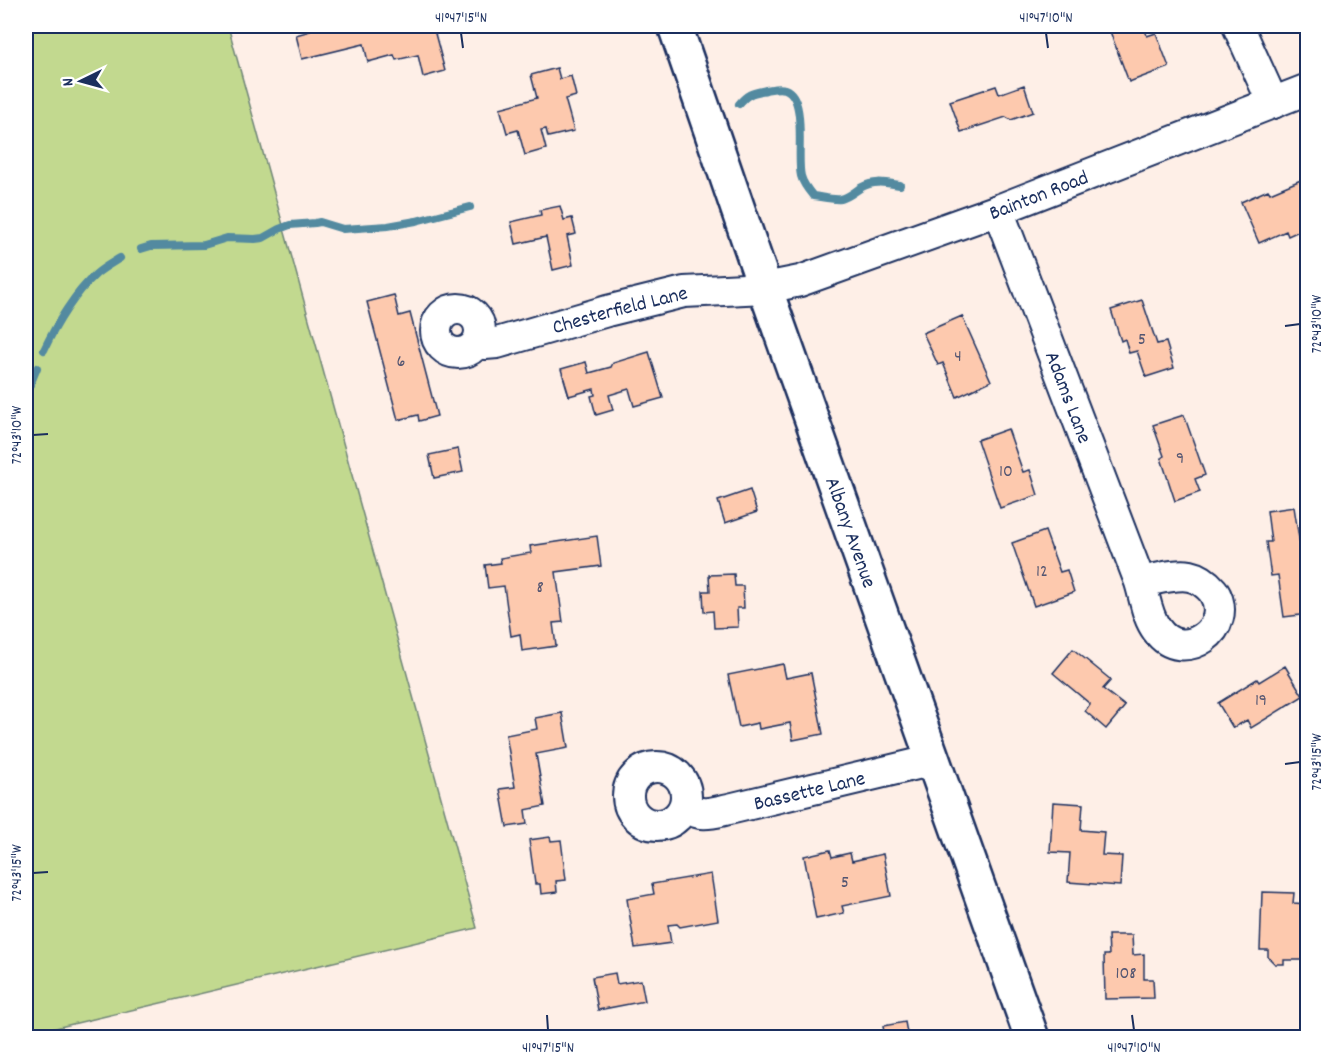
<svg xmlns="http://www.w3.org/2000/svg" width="1333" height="1063" viewBox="0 0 1333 1063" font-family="Dekko,sans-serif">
	<rect width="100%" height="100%" fill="#feefe7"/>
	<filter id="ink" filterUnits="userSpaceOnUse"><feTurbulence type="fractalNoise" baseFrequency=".0167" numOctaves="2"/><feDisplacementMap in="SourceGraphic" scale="12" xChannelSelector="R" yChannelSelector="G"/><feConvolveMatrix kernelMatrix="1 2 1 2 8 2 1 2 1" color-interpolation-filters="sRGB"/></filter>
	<g filter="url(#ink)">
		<path fill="#c2d98f" stroke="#6e8476" stroke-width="1.5" d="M26 26H228L477 928 26 1035Z"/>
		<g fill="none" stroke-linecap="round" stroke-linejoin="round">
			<path stroke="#528aa0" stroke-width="8" d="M739 104C748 93 753 93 766 90 772 89 779 87 785 89 808 97 796 157 801 176 803 184 808 190 813 196 822 197 832 200 841 199 849 197 855 191 862 187 875 180 886 183 900 185
				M141 249 151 246 204 245 227 238 255 239 263 238 279 229 290 225 315 223 320 222 343 229 388 226 416 221 470 207
				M44 350C56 324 75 293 96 274 103 268 112 263 120 258
				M26 393 27 392 37 368"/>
		</g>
		<path fill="#fdc9ae" stroke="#1b2f5e" stroke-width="1.5" d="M308 26H377V29L392 26H433L445 71 423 77 418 55 396 60 394 55 368 62 364 44 302 59 296 35 310 31Z
			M488 26H538L511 32 509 26 490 31Z
			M1108 26H1144L1147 36 1156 33 1169 67 1129 82Z
			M557 68 560 79 571 76 576 96 565 99 574 131 548 137 546 129 541 130 546 149 525 155 518 130 507 133 500 108 537 98 531 75Z
			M1024 85 1033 112 1011 120 1006 117 961 132 950 101 996 86 999 94Z
			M1308 177V227L1288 236 1286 231 1259 243 1241 202 1268 190 1270 193Z
			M560 206 564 220 572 218 576 234 567 236 573 265 553 270 546 237 516 244 511 222 541 215 540 210Z
			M394 295 399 316 410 313 437 416 419 421 418 415 398 420 367 302Z
			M1142 300 1157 344 1166 342 1174 368 1146 377 1137 351 1129 353 1125 339 1121 341 1111 310Z
			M962 316 991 381 957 397 943 363 938 365 923 333Z
			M649 352 663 398 634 406 629 389 609 395 613 410 596 415 591 396 595 395 594 389 569 396 561 369 586 362 589 373 611 367 613 363Z
			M1184 415 1205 475 1195 479 1200 492 1175 501 1161 458 1164 456 1153 425Z
			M1008 429 1023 472 1030 470 1038 495 1000 508 977 440Z
			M458 449 463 472 434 478 429 455Z
			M750 490 757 512 725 523 718 501Z
			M1294 507 1305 577 1308 576V614L1284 617 1278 575 1271 576 1266 542H1271L1267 511Z
			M1045 531 1060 572 1067 570 1074 592 1034 606 1012 543Z
			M597 536 601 566 556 572 563 622 553 623 556 646 522 651 520 634 511 636 504 586 488 588 485 565 501 563 500 558 531 553 530 546Z
			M734 574 735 586H743L744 608H737L738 627 714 628 713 611 704 612 703 591H710L709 575Z
			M1073 649 1111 680 1103 689 1125 706 1106 729 1085 711 1090 704 1053 673Z
			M783 664 786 678 811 673 823 734 793 740 790 723 759 729 758 723 739 727 728 675Z
			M1285 666 1303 696 1251 728 1247 720 1233 728 1218 703 1257 679 1259 682Z
			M562 713 568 748 536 754 545 806 525 810 527 824 507 827 500 789 515 787 506 735 537 729 535 718Z
			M1053 802 1083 804 1081 830 1104 832 1102 855 1122 856 1120 886 1068 882 1070 853 1050 852Z
			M550 837 551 841 561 840 566 880 556 881 557 892 541 894 540 884H535L529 840Z
			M830 850 832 857 850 853 852 861 883 854 891 896 842 906 844 913 816 919 804 856Z
			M711 874 718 920 680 927 677 924 668 925 671 943 635 948 627 899 654 894 652 884Z
			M1262 892 1294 893 1293 903 1308 904V960H1284V964H1275L1268 957V950H1260Z
			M1108 935H1132L1133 955 1144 954V979H1153L1154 998 1105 999 1104 955H1109Z
			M615 973 617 984 641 980 645 1001 598 1010 592 977Z
			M905 1022 908 1038H885L883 1026Z"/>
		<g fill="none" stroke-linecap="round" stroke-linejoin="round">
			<g stroke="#1b2f5e" stroke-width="34">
				<g id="minor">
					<path d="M1238 26 1273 103"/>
					<path id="s1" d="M998 210 1140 582C1145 598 1147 617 1157 630 1182 666 1237 628 1213 591 1207 584 1200 578 1190 576 1176 573 1154 580 1140 582"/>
					<circle cx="458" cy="331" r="22"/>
					<path id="s2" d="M478 341 485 344 497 343 607 311 684 292 765 288 800 281 998 210 1308 89"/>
					<circle cx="657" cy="796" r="29"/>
					<path id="s3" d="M685 807C702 817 711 813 729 809L934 760"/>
				</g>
			</g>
			<g stroke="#1b2f5e" stroke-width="38">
				<g id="trunk">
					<path id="s4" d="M675 26 765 288 1032 1038"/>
				</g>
			</g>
			<use href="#minor" stroke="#fff" stroke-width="30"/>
			<use href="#trunk" stroke="#fff" stroke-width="33"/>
		</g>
	</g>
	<path fill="none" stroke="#1b2f5e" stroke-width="2" d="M461 33 463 48M1046 33 1048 48M1285 326 1300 324M33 435 48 434M1285 764 1300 762M33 873 48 872M547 1015 548 1030M1132 1015 1134 1030"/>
	<g text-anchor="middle" stroke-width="4.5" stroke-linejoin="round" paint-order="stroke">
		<g font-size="18" fill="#545672">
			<text x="1142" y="344">5</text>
			<text x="958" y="361">4</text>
			<text x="401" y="366">6</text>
			<text x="1180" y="463">9</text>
			<text x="1006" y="476">10</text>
			<text x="1042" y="576">12</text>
			<text x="540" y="592">8</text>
			<text x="1261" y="705">19</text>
			<text x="845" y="887">5</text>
			<text x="1126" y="978">108</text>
		</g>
		<g font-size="21" fill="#1b2f5e" stroke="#fff">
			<text dy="7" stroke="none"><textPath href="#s2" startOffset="584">Bainton Road</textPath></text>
			<text dy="7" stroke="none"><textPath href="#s2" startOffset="147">Chesterfield Lane</textPath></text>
			<text dy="7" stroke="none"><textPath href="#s1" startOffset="200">Adams Lane</textPath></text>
			<text dy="7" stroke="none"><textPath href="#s4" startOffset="536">Albany Avenue</textPath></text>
			<text dy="7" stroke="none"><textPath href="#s3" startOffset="128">Bassette Lane</textPath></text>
		</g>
	</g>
	<rect width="1333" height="1063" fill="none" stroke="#fff" stroke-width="66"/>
	<g transform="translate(81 81) rotate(265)" stroke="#ffffff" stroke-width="4.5" paint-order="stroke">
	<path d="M0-4.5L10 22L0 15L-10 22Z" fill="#1b2f5e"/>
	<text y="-9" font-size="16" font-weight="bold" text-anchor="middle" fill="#1b2f5e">N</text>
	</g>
	<rect x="33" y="33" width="1267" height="997" fill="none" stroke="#1b2f5e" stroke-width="2"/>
	<g font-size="15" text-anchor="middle" fill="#1b2f5e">
		<text x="461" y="22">41°47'15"N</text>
		<text x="1046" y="22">41°47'10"N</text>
		<text transform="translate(1316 324) rotate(-90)" y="5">72°43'10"W</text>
		<text transform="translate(16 435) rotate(-90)" y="5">72°43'10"W</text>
		<text transform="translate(1316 762) rotate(-90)" y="5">72°43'15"W</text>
		<text transform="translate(16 873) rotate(-90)" y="5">72°43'15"W</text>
		<text x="548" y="1052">41°47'15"N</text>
		<text x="1134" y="1052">41°47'10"N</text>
	</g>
</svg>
